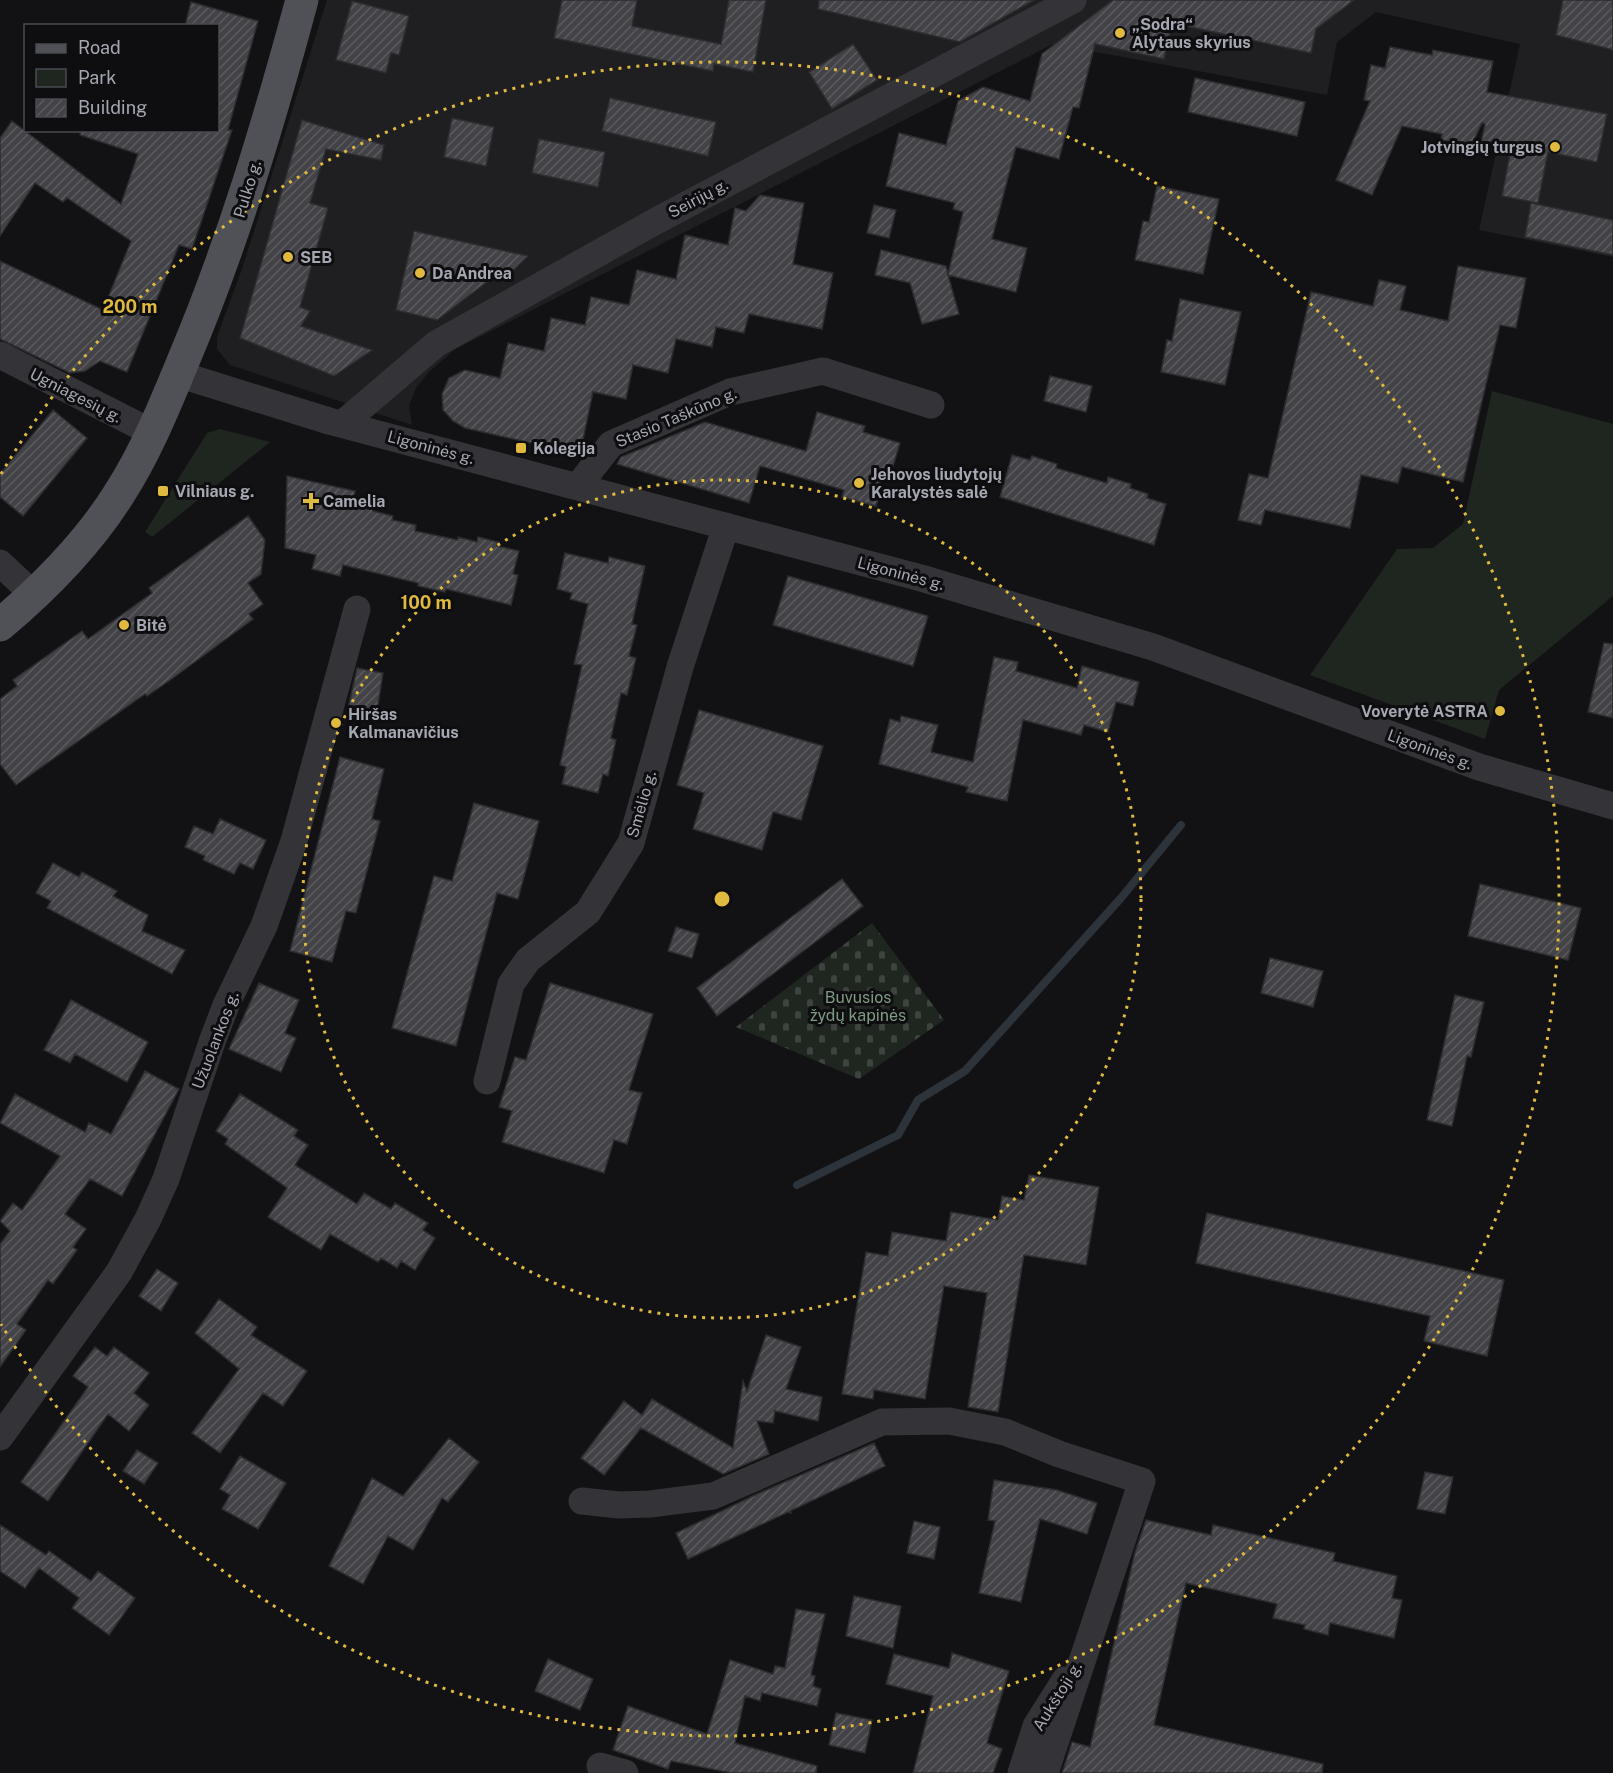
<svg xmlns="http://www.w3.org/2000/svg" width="1613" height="1773" viewBox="0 0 1613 1773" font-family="'Public Sans',sans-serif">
	<defs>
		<pattern id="cemetery-stones" width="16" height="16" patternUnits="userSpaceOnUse" patternTransform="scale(1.5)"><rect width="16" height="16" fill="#1f2620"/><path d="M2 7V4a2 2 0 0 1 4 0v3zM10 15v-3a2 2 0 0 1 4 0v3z" fill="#3d433e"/></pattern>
		<pattern id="building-hatch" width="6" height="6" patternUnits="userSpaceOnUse" patternTransform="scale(1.5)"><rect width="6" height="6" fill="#424247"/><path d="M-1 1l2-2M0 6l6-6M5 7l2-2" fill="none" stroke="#5a5a5f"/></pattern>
	</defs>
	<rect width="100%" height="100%" fill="#121214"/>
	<path fill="#1f1e21" d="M327 0H1613V257L1479 230 1520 44 1376 12 1337 42 1327 95 1053 44 454 350 429 372 416 388 409 405 412 425 230 365 217 349V337L243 266Z"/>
	<path fill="#1f2620" d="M1492 391 1613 424V596L1499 690 1485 739 1310 675 1397 549 1433 548 1463 524Z
		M220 429 270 442 152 537 145 532 207 433Z"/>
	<path fill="url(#cemetery-stones)" d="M872 923 944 1020 859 1079 736 1027Z"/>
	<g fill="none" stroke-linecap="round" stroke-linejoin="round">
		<path stroke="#2d333b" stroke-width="8" d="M797 1185 898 1135 918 1100 965 1071 1121 898 1181 825"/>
	</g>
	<path fill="url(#building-hatch)" stroke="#2d2d30" stroke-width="1.5" d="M562 0H637L632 26 721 44 729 0H766L753 72 714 64 713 71 554 38Z
		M819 0H1034L960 42 818 9Z
		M1113 0H1354L1316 29 1311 53 1172 23 1164 59 1095 44 1079 108 1073 107 1059 159 1016 147 992 239 1027 248 1016 292 948 275 959 314 922 324 910 283 875 275 881 250 946 266 948 274 963 212 953 209 955 203 886 186 899 133 946 145 958 101 983 87 1030 101 1042 54Z
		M1563 0H1613V50L1556 35Z
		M352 1 409 16 399 55 391 53 386 73 336 60Z
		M191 2 258 21 228 130H232L192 249 179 245 127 372 100 361 85 371 70 373 0 339V261L103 310 131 241 67 198 63 202 35 183 0 236V138L12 121 121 204 138 154 80 135 81 130H218V26H185Z
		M853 44 877 80 832 109 809 72Z
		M1390 47 1432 55 1433 50 1493 61 1487 92 1607 114 1597 162 1548 152 1538 203 1502 196 1510 153 1480 147 1485 124 1482 123 1471 146 1441 140 1442 134 1402 126 1372 195 1336 180 1370 101 1364 100 1371 65 1385 68Z
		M1195 78 1305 102 1297 136 1188 112Z
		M610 98 716 122 708 156 602 131Z
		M452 118 494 127 486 166 444 157Z
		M302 120 384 145 381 160 326 149 310 203 328 208 300 307 310 311 301 326 372 350 334 376 240 338Z
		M539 139 605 152 598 187 532 173Z
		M1157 186 1219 199 1203 274 1135 260 1143 221 1149 222Z
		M760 195 804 203 793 264 833 273 822 329 749 314 744 333 716 327 712 347 676 339 668 373 633 365 626 399 593 392 580 454 465 428 453 421 443 410 442 394 449 378 465 370 500 378 508 343 544 351 551 318 585 325 591 297 629 305 637 270 676 279 685 235 728 245 735 208 746 211Z
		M1531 203 1613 220V255L1525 237Z
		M874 205 896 210 889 238 867 233Z
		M414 231 528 256 502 281 491 279 437 320 396 310Z
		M1458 266 1526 278 1516 328 1500 325 1463 482 1402 467 1398 483 1361 475 1350 528 1265 510 1261 525 1238 520 1249 474 1268 478 1311 292 1373 306 1379 280 1406 286 1400 310 1448 321Z
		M1180 299 1241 312 1225 385 1161 372 1167 340 1172 341Z
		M1050 376 1092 386 1086 412 1044 401Z
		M53 410 87 438 23 516 0 497V474Z
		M817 412 865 426 863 432 900 443 891 473 886 472 876 506 842 497 844 490 760 466 749 503 617 464 621 457 705 422 806 451Z
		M1012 455 1030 460 1032 456 1057 464 1056 468 1107 483 1108 477 1131 484 1130 488 1148 494 1147 498 1166 504 1154 545 1000 497Z
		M287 476 355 491 353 501 375 506 373 511 393 516 392 520 416 525 415 531 458 540V537L477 542 478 537 498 542 497 546 519 551 513 574 518 575 511 605 446 589 445 592 418 586V583L343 565 340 576 312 569 316 555 285 548Z
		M248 516 265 540 261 574 248 583 263 604 249 614 253 619 173 678 147 696 145 694 16 785 0 764V699L17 686 13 680 82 631 88 639 152 593 149 588Z
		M565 553 608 563 609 557 645 566 632 624 637 625 629 656 636 658 627 695 621 693 611 738 616 740 608 776 603 774 598 793 562 784 566 767 560 765 582 665 574 664 588 604 570 599 572 593 557 589Z
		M788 576 928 616 913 666 773 625Z
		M1604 643 1613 644V718L1588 712Z
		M994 657 1018 662 1016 671 1077 688 1082 666 1139 682 1133 706 1116 702 1108 732 1084 725 1081 735 1023 720 1007 801 966 792 968 787 879 764 890 719 900 722 901 716 938 725 931 752 973 762Z
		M357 668 383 673 376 718 347 713Z
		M699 710 823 746 801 820 773 812 762 850 693 829 704 793 677 785Z
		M340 757 384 769 372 819 380 821 356 913 346 911 332 962 290 951Z
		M474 803 539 821 518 899 497 893 456 1046 392 1028 434 876 452 881Z
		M220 819 266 840 253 869 240 863 234 874 203 860 205 856 185 847 194 826 213 834Z
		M53 863 79 877 82 872 117 891 113 896 148 915 142 931 185 950 172 974 47 908 51 901 36 893Z
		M842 879 863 906 717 1016 697 988Z
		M1480 884 1581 908 1568 960 1468 936Z
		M676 927 699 934 692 958 668 951Z
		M1270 958 1323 971 1313 1007 1261 993Z
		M259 983 299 1000 285 1033 296 1038 281 1072 229 1049Z
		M550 983 653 1014 629 1090 642 1093 627 1144 614 1140 604 1173 502 1142 512 1111 499 1107 515 1057 526 1060Z
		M1455 995 1484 1002 1471 1057 1467 1056 1452 1126 1427 1120Z
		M71 1000 148 1042 127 1082 75 1054 70 1063 44 1050Z
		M145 1071 179 1089 122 1196 90 1179 65 1214 86 1229 73 1247 77 1250 53 1284 48 1280 17 1324 26 1330 0 1367V1244L10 1231 0 1221 13 1203 22 1210 60 1156 0 1123 15 1094 85 1132 89 1123 111 1134Z
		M240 1094 298 1130 294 1136 308 1145 295 1165 357 1204 364 1193 391 1209 395 1203 428 1223 423 1230 435 1238 415 1270 401 1261 397 1268 381 1258 378 1262 330 1234 321 1250 268 1217 287 1188 225 1144 228 1139 216 1131Z
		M1029 1175 1099 1187 1086 1265 1024 1255 998 1412 968 1407 987 1293 944 1286 925 1399 874 1390 873 1399 842 1394 866 1252 888 1256 892 1232 946 1241 951 1212 998 1220 1002 1196 1024 1200Z
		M1207 1213 1504 1280 1487 1356 1424 1341 1430 1316 1196 1263Z
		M157 1269 178 1283 161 1311 139 1296Z
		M219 1299 257 1327 251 1335 307 1371 283 1406 263 1393 220 1453 192 1433 239 1369 195 1333Z
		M766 1335 801 1347 786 1389 822 1397 818 1421 775 1411 773 1423 757 1421 769 1454 723 1474 641 1428 604 1475 581 1458 624 1401 642 1415 652 1399 733 1448 743 1381 747 1391Z
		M95 1347 107 1356 114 1347 149 1373 134 1393 149 1405 129 1431 108 1414 48 1501 21 1482 88 1387 73 1376Z
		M449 1438 479 1462 448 1502 442 1498 413 1550 388 1536 363 1584 329 1566 372 1478 403 1496Z
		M874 1443 885 1466 790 1511 791 1513 788 1512 688 1559 676 1533 757 1494Z
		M137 1450 158 1463 144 1484 123 1471Z
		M240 1456 286 1483 258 1529 222 1509 230 1495 220 1489Z
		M1425 1472 1453 1477 1445 1514 1417 1509Z
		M994 1480 1057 1490 1097 1503 1087 1534 1040 1519 1021 1602 979 1593 995 1521 988 1520Z
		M1146 1520 1211 1535 1213 1525 1335 1553 1333 1561 1397 1576 1392 1598 1402 1600 1394 1638 1330 1623 1328 1635 1304 1629 1305 1625 1273 1618 1277 1604 1186 1583 1154 1725 1323 1764 1322 1773H1062L1072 1742 1090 1747 1135 1552Z
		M914 1521 940 1527 934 1559 907 1553Z
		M0 1525 46 1555 49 1551 91 1581 98 1571 135 1598 109 1635 72 1608 79 1598 39 1568 25 1588 0 1571Z
		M854 1596 901 1606 893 1648 846 1636Z
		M796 1609 825 1614 811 1675 815 1676 813 1686 821 1689 817 1706 762 1693 760 1701 745 1696 735 1743 817 1766 816 1773H732L671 1761 668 1769 613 1750 628 1706 707 1734 730 1660 773 1674 775 1666 785 1668Z
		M952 1653 1009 1671 987 1743 1002 1749 993 1773H913L933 1696 886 1684 894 1654 949 1668Z
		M548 1659 593 1679 580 1710 535 1691Z
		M836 1713 872 1720 865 1753 829 1745Z"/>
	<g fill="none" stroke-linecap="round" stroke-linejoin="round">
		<path stroke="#343438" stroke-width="27" d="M0 355 153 433
			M178 374 329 421 921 578 1153 647 1479 767 1613 806
			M342 424 436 344 656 221 1073 0
			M578 486 611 444 730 392 823 371 931 405
			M0 563 35 596
			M487 1081 511 984 528 960 588 912 631 843 680 667 726 526
			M0 1437 119 1272 148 1219 166 1179 212 1042 226 1005 264 926 294 841 357 609
			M582 1501 619 1505 650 1504 713 1496 882 1422 949 1421 1005 1432 1059 1454 1142 1481 1045 1773
			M600 1766 625 1773
			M1021 1773 1036 1726 1065 1680"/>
		<path stroke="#505157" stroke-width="33" d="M0 625C45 587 87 545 119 494 146 452 165 405 184 359 233 243 269 122 302 0"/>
	</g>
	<g fill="none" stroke="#e0ba3e" stroke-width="3" stroke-dasharray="3 6">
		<circle cx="722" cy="899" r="419"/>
		<path d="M1 474A837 837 0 1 1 1 1324"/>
	</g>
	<g fill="#e0ba3e" stroke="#0e0d0f" stroke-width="2">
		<circle cx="1120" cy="33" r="6"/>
		<circle cx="1555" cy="147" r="6"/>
		<circle cx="288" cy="257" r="6"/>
		<circle cx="420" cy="273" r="6"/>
		<rect x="515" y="442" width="12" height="12" rx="3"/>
		<circle cx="859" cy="483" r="6"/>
		<rect x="157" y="485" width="12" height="12" rx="3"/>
		<path d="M308 492h6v6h6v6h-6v6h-6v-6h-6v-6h6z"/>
		<circle cx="124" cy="625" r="6"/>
		<circle cx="1500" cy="711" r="6"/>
		<circle cx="336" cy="723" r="6"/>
	</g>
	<g text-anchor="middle" stroke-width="6" stroke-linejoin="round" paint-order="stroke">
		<g font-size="16" font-weight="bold" fill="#a5a8b3" stroke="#0e0d0f" text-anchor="start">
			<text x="1132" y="30">„Sodra“<tspan x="1132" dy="18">Alytaus skyrius</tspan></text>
			<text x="1543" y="153" text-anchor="end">Jotvingių turgus</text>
			<text x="300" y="263">SEB</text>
			<text x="432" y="279">Da Andrea</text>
			<text x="533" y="454">Kolegija</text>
			<text x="871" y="480">Jehovos liudytojų<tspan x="871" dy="18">Karalystės salė</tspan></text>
			<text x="175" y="497">Vilniaus g.</text>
			<text x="323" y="507">Camelia</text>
			<text x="136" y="631">Bitė</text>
			<text x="1488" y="717" text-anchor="end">Voverytė ASTRA</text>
			<text x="348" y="720">Hiršas<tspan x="348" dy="18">Kalmanavičius</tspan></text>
		</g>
		<g font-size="16" fill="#a5a8b3" stroke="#0e0d0f">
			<text transform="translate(247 189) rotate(-73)" y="6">Pulko g.</text>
			<text transform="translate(698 198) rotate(-28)" y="6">Seirijų g.</text>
			<text transform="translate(76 395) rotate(27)" y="6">Ugniagesių g.</text>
			<text transform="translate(676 417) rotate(-23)" y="6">Stasio Taškūno g.</text>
			<text transform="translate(431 447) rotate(15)" y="6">Ligoninės g.</text>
			<text transform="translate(901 573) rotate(15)" y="6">Ligoninės g.</text>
			<text transform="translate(1430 749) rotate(20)" y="6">Ligoninės g.</text>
			<text transform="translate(641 804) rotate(-74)" y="6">Smėlio g.</text>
			<text transform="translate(215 1040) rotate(-69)" y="6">Užuolankos g.</text>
			<text transform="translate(1057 1696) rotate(-58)" y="6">Aukštoji g.</text>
		</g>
		<g font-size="16" fill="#7e9c83" stroke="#0e0d0f">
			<text x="858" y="1003">Buvusios<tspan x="858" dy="18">žydų kapinės</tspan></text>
		</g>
	</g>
	<circle cx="722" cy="899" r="9" fill="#e0ba3e" stroke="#0e0d0f" stroke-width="3"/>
	<g font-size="18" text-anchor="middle" font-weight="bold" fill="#e0ba3e" stroke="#0e0d0f" stroke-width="6" stroke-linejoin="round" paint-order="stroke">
		<text x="130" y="313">200 m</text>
		<text x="426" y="609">100 m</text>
	</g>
	<rect x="24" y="24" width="195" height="108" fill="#0e0d0f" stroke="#4a4b51" stroke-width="1.5"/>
	<rect x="36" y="44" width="30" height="9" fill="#505157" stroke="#4a4b51" stroke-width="1.5"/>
	<text x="78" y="54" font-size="18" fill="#a5a8b3">Road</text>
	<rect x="36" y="69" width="30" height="18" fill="#1f2620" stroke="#4a4b51" stroke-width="1.5"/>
	<text x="78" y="84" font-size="18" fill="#a5a8b3">Park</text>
	<rect x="36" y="99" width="30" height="18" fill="url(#building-hatch)" stroke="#4a4b51" stroke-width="1.5"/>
	<text x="78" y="114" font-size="18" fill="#a5a8b3">Building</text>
</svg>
